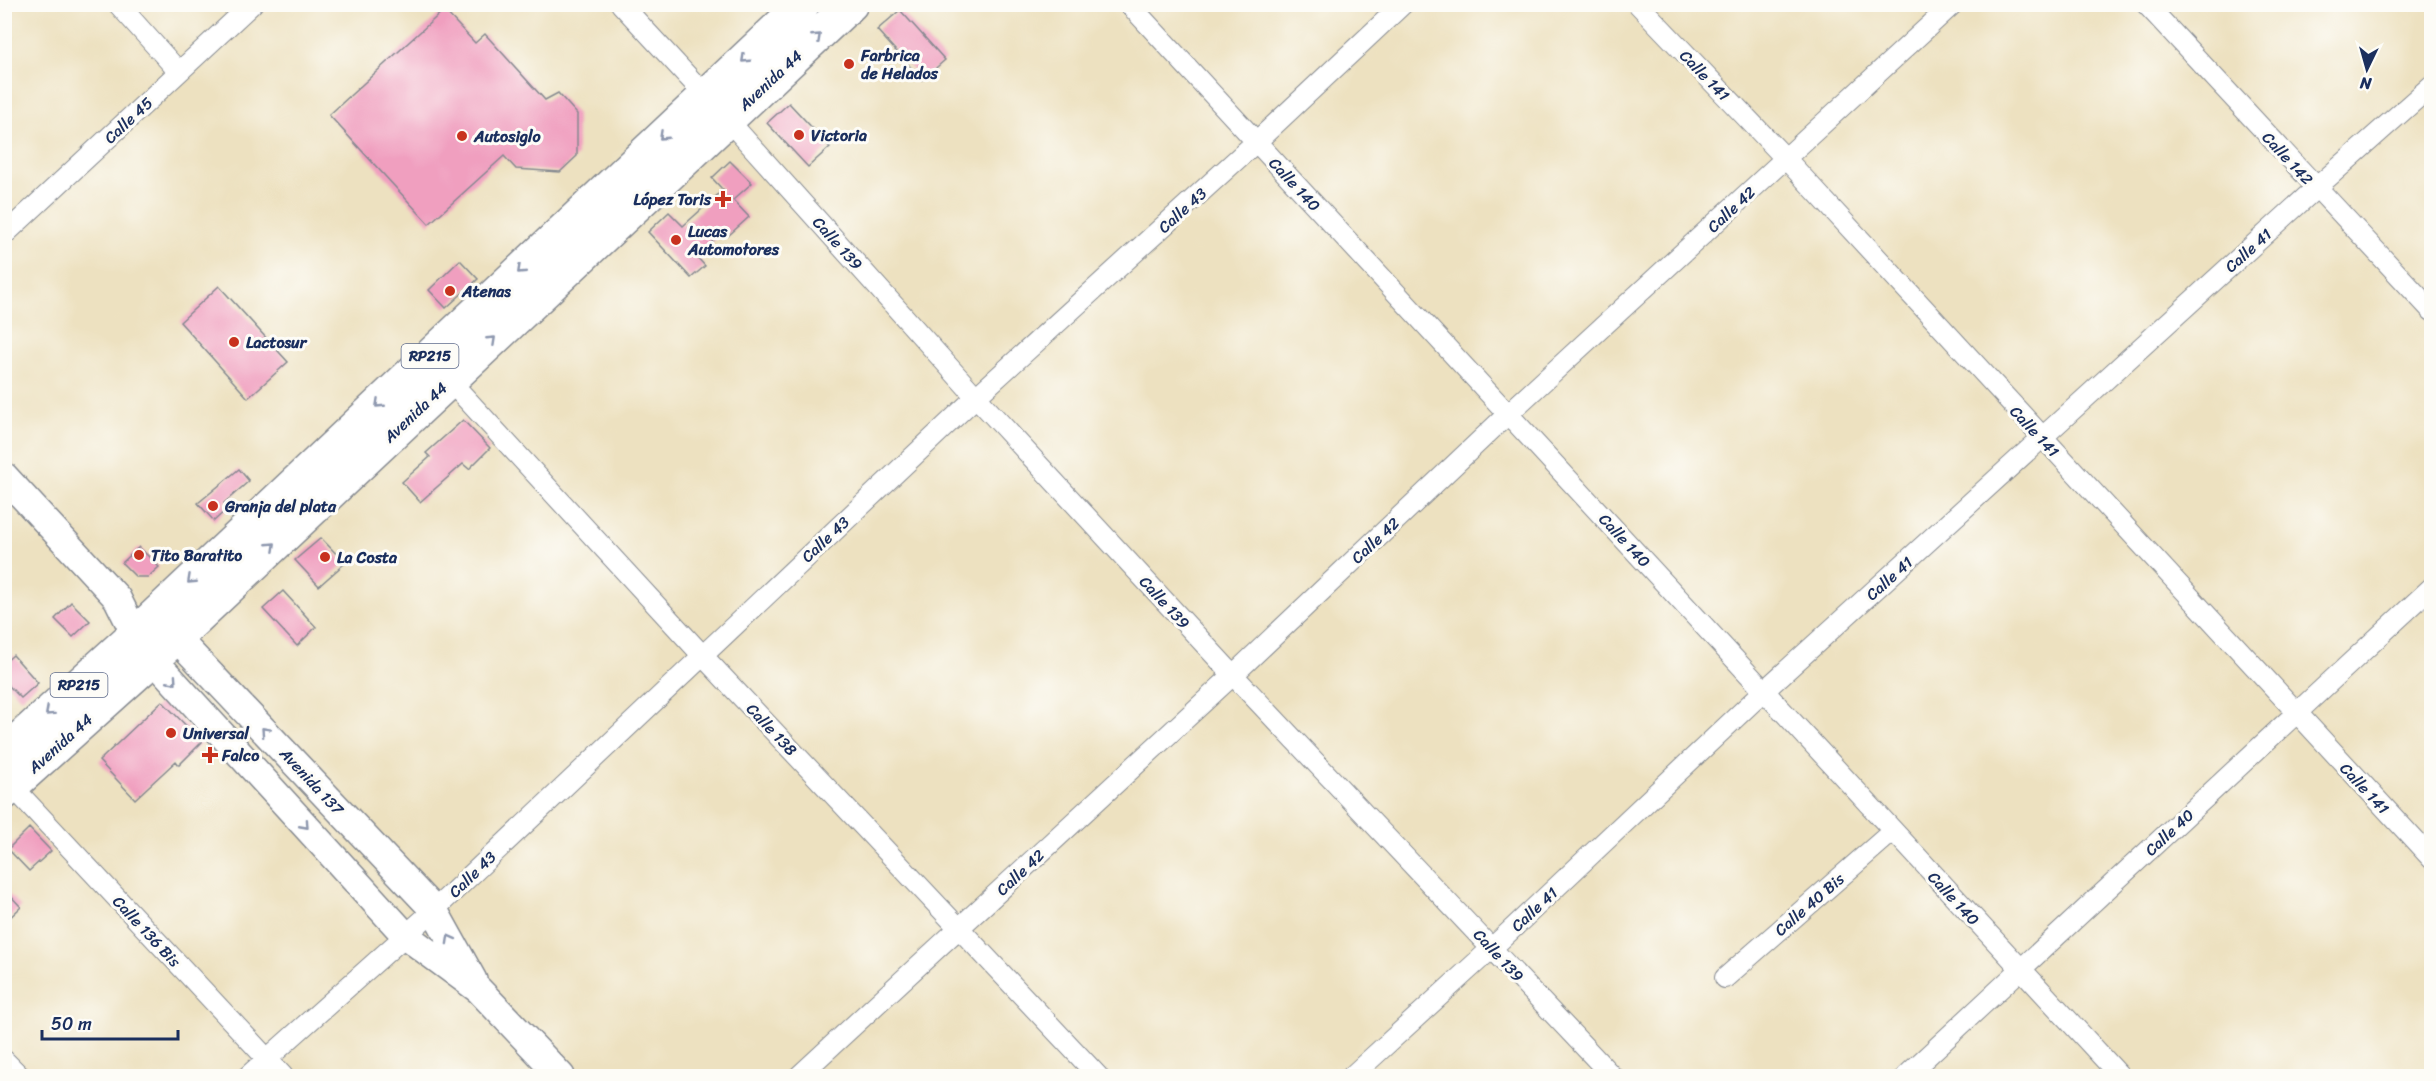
<svg xmlns="http://www.w3.org/2000/svg" width="2436" height="1081" viewBox="0 0 2436 1081" font-family="Sriracha,sans-serif">
	<rect width="100%" height="100%" fill="#fdfcf7"/>
	<filter id="ink" filterUnits="userSpaceOnUse"><feTurbulence type="fractalNoise" baseFrequency=".0167" numOctaves="2"/><feDisplacementMap in="SourceGraphic" scale="12" xChannelSelector="R" yChannelSelector="G"/><feConvolveMatrix kernelMatrix="1 2 1 2 8 2 1 2 1" color-interpolation-filters="sRGB"/></filter>
	<filter id="wash" filterUnits="userSpaceOnUse"><feTurbulence type="fractalNoise" baseFrequency=".008" numOctaves="4" result="noise"/><feDisplacementMap in="SourceGraphic" scale="24" xChannelSelector="R" yChannelSelector="G"/><feGaussianBlur stdDeviation="1.35" result="paint"/><feColorMatrix in="noise" values="0 0 0 0 0 0 0 0 0 0 0 0 0 0 0 0 0 1.4 0 .05"/><feComposite in="paint" operator="in"/></filter>
	<g filter="url(#wash)">
		<rect width="100%" height="100%" fill="#ede1c0"/>
		<g id="blocks">
			<path fill="#f09fbf" d="M444 10 475 43 485 34 545 100 558 93 577 114V156L560 172 516 169 504 156 429 224 329 115Z
				M900 10 945 60 922 80 877 30Z
				M789 103 830 147 808 167 767 123Z
				M730 161 752 183 733 200 749 217 728 236 724 231 696 256 705 266 691 278 648 232 669 212 683 226 723 190 712 178Z
				M460 260 478 279 446 308 429 290Z
				M219 286 288 362 248 398 180 322Z
				M463 420 490 448 469 469 463 464 420 502 402 482 430 457 426 453Z
				M239 469 249 481 224 503 228 508 214 521 198 503Z
				M321 538 345 563 319 586 295 560Z
				M139 547 159 567 148 577H136L122 563Z
				M283 591 316 627 297 646 263 609Z
				M71 602 90 621 73 637 55 619Z
				M13 655 38 683 21 698 4 681V663Z
				M162 701 202 742 179 765 176 761 135 799 99 761Z
				M29 828 51 851 29 871 8 849Z
				M4 889 21 907 4 923Z"/>
		</g>
	</g>
	<g filter="url(#ink)">
		<use href="#blocks" fill-opacity="0" stroke="#84888f" stroke-width="1.5"/>
		<g fill="none" stroke-linecap="round" stroke-linejoin="round">
			<g stroke="#84888f" stroke-width="22">
				<path id="street" d="M118 4 179 72
					M621 4 706 96
					M1129 4 2120 1076
					M1638 4 1786 159 2432 859
					M2146 4 2432 311
					M727 119 976 397 1233 675 1612 1076
					M4 235 252 4
					M449 380 702 655 1098 1076
					M12 786 283 1076
					M1725 978 1893 831
					M4 1060 20 1076
					M248 1076 434 910 976 397 1256 142 1403 4
					M799 1076 1233 675 1509 413 1953 4
					M1352 1076 1492 948 1765 690 2316 188 2432 85
					M1906 1076 2432 587"/>
			</g>
			<g stroke="#84888f" stroke-width="30">
				<path id="secondary" d="M4 476 117 598 135 634 153 659 406 936 479 990 561 1076
					M163 624 434 910 473 980"/>
			</g>
			<g stroke="#84888f" stroke-width="36">
				<path id="highway" d="M4 753 135 634 803 4
					M4 793 153 659 851 4"/>
			</g>
			<use href="#street" stroke="#fff" stroke-width="20"/>
			<use href="#secondary" stroke="#fff" stroke-width="27"/>
			<use href="#highway" stroke="#fff" stroke-width="33"/>
		</g>
		<defs><path id="oneway-chevron" d="M-2-3.5L2.5 0L-2 3.5" fill="none" stroke-width="1.6" stroke-linecap="round" stroke-linejoin="round" transform="scale(1.5)"/></defs>
		<g stroke="#8d97ae">
			<use href="#oneway-chevron" transform="translate(817 37) rotate(-43)"/>
			<use href="#oneway-chevron" transform="translate(745 59) rotate(137)"/>
			<use href="#oneway-chevron" transform="translate(663 136) rotate(137)"/>
			<use href="#oneway-chevron" transform="translate(521 270) rotate(137)"/>
			<use href="#oneway-chevron" transform="translate(492 340) rotate(-43)"/>
			<use href="#oneway-chevron" transform="translate(379 404) rotate(137)"/>
			<use href="#oneway-chevron" transform="translate(272 546) rotate(-43)"/>
			<use href="#oneway-chevron" transform="translate(191 580) rotate(137)"/>
			<use href="#oneway-chevron" transform="translate(173 681) rotate(48)"/>
			<use href="#oneway-chevron" transform="translate(49 712) rotate(138)"/>
			<use href="#oneway-chevron" transform="translate(265 731) rotate(-133)"/>
			<use href="#oneway-chevron" transform="translate(305 825) rotate(48)"/>
			<use href="#oneway-chevron" transform="translate(450 939) rotate(-119)"/>
		</g>
	</g>
	<g fill="#c8321e" stroke="#fdfcf7" stroke-width="2">
		<circle cx="849" cy="64" r="6"/>
		<circle cx="799" cy="135" r="6"/>
		<circle cx="462" cy="136" r="6"/>
		<path d="M720 190h6v6h6v6h-6v6h-6v-6h-6v-6h6z"/>
		<circle cx="676" cy="240" r="6"/>
		<circle cx="450" cy="291" r="6"/>
		<circle cx="234" cy="342" r="6"/>
		<circle cx="213" cy="506" r="6"/>
		<circle cx="139" cy="555" r="6"/>
		<circle cx="325" cy="557" r="6"/>
		<circle cx="171" cy="733" r="6"/>
		<path d="M207 746h6v6h6v6h-6v6h-6v-6h-6v-6h6z"/>
	</g>
	<g text-anchor="middle" stroke-width="6" stroke-linejoin="round" paint-order="stroke">
		<g fill="#fdfcf7" stroke="#5f6c8c" stroke-width="1.5">
			<rect x="401.5" y="344" width="57" height="24" rx="4.5"/>
			<rect x="50.5" y="673" width="57" height="24" rx="4.5"/>
		</g>
		<g font-size="15" font-weight="bold" fill="#1b2f5e">
			<text x="430" y="361">RP215</text>
			<text x="79" y="690">RP215</text>
		</g>
		<g font-size="16" font-weight="bold" fill="#1b2f5e" stroke="#fdfcf7" text-anchor="start">
			<text x="861" y="61">Farbrica<tspan x="861" dy="18">de Helados</tspan></text>
			<text x="811" y="141">Victoria</text>
			<text x="474" y="142">Autosiglo</text>
			<text x="711" y="205" text-anchor="end">López Toris</text>
			<text x="688" y="237">Lucas<tspan x="688" dy="18">Automotores</tspan></text>
			<text x="462" y="297">Atenas</text>
			<text x="246" y="348">Lactosur</text>
			<text x="225" y="512">Granja del plata</text>
			<text x="151" y="561">Tito Baratito</text>
			<text x="337" y="563">La Costa</text>
			<text x="183" y="739">Universal</text>
			<text x="222" y="761">Falco</text>
		</g>
		<g font-size="16" fill="#1b2f5e" stroke="#fdfcf7">
			<text transform="translate(1705 75) rotate(46)" y="6">Calle 141</text>
			<text transform="translate(770 80) rotate(-43)" y="6">Avenida 44</text>
			<text transform="translate(128 120) rotate(-43)" y="6">Calle 45</text>
			<text transform="translate(2288 158) rotate(47)" y="6">Calle 142</text>
			<text transform="translate(1295 184) rotate(47)" y="6">Calle 140</text>
			<text transform="translate(1731 209) rotate(-43)" y="6">Calle 42</text>
			<text transform="translate(1182 210) rotate(-42)" y="6">Calle 43</text>
			<text transform="translate(838 243) rotate(48)" y="6">Calle 139</text>
			<text transform="translate(2248 250) rotate(-42)" y="6">Calle 41</text>
			<text transform="translate(415 412) rotate(-43)" y="6">Avenida 44</text>
			<text transform="translate(2035 431) rotate(47)" y="6">Calle 141</text>
			<text transform="translate(825 539) rotate(-43)" y="6">Calle 43</text>
			<text transform="translate(1375 540) rotate(-43)" y="6">Calle 42</text>
			<text transform="translate(1625 540) rotate(47)" y="6">Calle 140</text>
			<text transform="translate(1889 578) rotate(-42)" y="6">Calle 41</text>
			<text transform="translate(1165 602) rotate(47)" y="6">Calle 139</text>
			<text transform="translate(772 729) rotate(47)" y="6">Calle 138</text>
			<text transform="translate(60 743) rotate(-42)" y="6">Avenida 44</text>
			<text transform="translate(312 781) rotate(47)" y="6">Avenida 137</text>
			<text transform="translate(2365 788) rotate(47)" y="6">Calle 141</text>
			<text transform="translate(2169 832) rotate(-43)" y="6">Calle 40</text>
			<text transform="translate(1020 872) rotate(-43)" y="6">Calle 42</text>
			<text transform="translate(472 874) rotate(-44)" y="6">Calle 43</text>
			<text transform="translate(1954 898) rotate(47)" y="6">Calle 140</text>
			<text transform="translate(1809 904) rotate(-41)" y="6">Calle 40 Bis</text>
			<text transform="translate(1534 909) rotate(-43)" y="6">Calle 41</text>
			<text transform="translate(147 931) rotate(47)" y="6">Calle 136 Bis</text>
			<text transform="translate(1499 955) rotate(47)" y="6">Calle 139</text>
		</g>
	</g>
	<rect width="2436" height="1081" fill="none" stroke="#fdfcf7" stroke-width="24"/>
	<g transform="translate(2367 69) rotate(185)" stroke="#fdfcf7" stroke-width="4.5" paint-order="stroke">
	<path d="M0-4.5L10 22L0 15L-10 22Z" fill="#1b2f5e"/>
	<text y="-9" font-size="16" font-weight="bold" text-anchor="middle" fill="#1b2f5e">N</text>
	</g>
	<path d="M42 1030v9h136v-9" fill="none" stroke="#1b2f5e" stroke-width="3"/>
	<text x="51" y="1030" font-size="18" fill="#1b2f5e" stroke="#fdfcf7" stroke-width="4.5" paint-order="stroke">50 m</text>
</svg>
